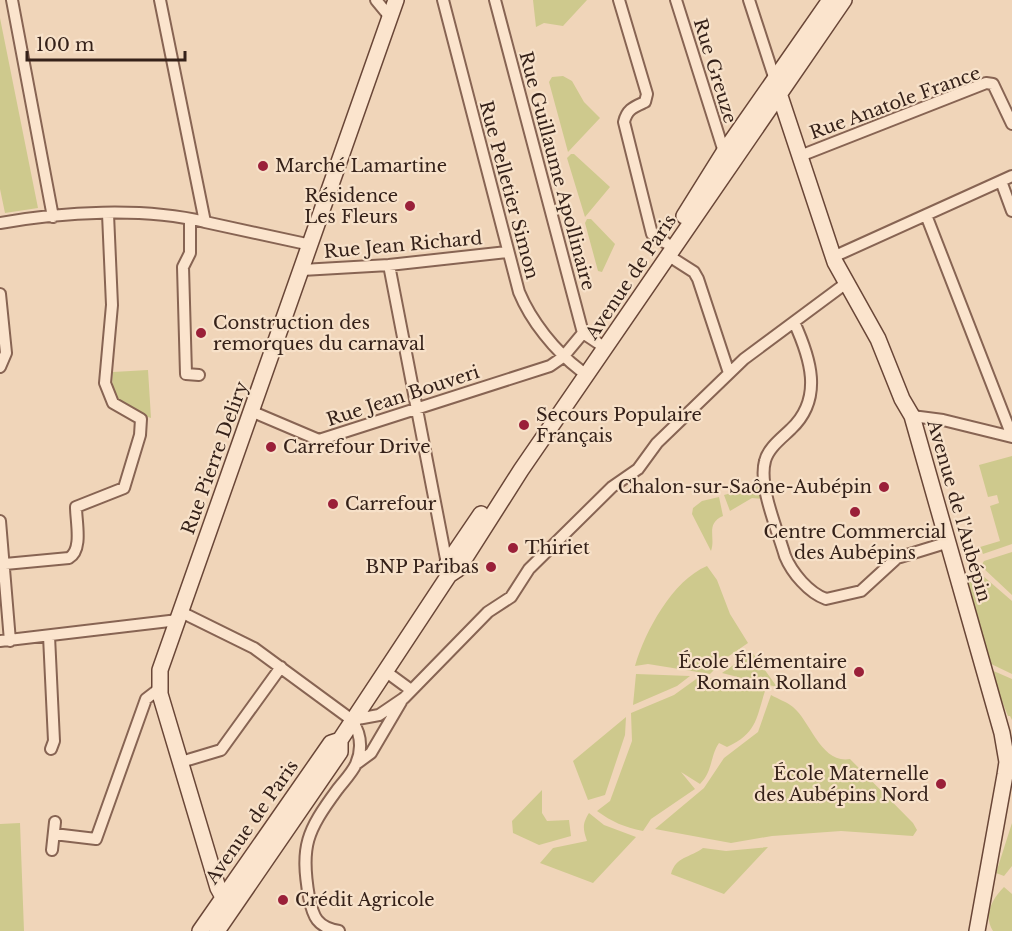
<svg xmlns="http://www.w3.org/2000/svg" width="1012" height="931" viewBox="0 0 1012 931" font-family="'Libre Baskerville',serif">
	<rect width="100%" height="100%" fill="#f0d5b9"/>
	<path fill="#cec98d" d="M533 0H587L563 26 544 23 536 27Z
		M0 18 38 208 5 213 0 189Z
		M563 76 572 81 584 102 600 118 568 152 549 82 552 77Z
		M571 154H574L610 187 585 217 567 158Z
		M587 219H591L615 244 602 272 598 271 585 223Z
		M148 370 151 418C123 409 109 404 113 372Z
		M1012 456V544L983 554 980 547 1000 541 990 506 999 503 997 495 988 497 979 465Z
		M760 485 763 499 752 498 730 511 724 495Z
		M719 497 723 516C705 524 716 537 711 551L692 514 693 508 702 501Z
		M1012 552V595L981 566 984 561Z
		M707 566 717 580 730 614 748 643 726 658 710 674 648 664 635 666C645 631 673 580 707 566Z
		M975 569 1012 601V674L987 662 967 577Z
		M752 652 777 687 722 673Z
		M989 669 1012 679V720L1010 716H1008Z
		M636 674 690 676 677 686 633 705Z
		M699 677 729 680 765 691C756 719 757 733 727 747L719 743C710 756 713 771 700 784L681 772 695 789 651 819 643 831C624 827 612 822 597 811L610 801 632 741 631 713 674 695Z
		M771 695C778 699 787 702 793 707 811 722 821 764 850 759L913 823 917 830 913 836 841 831 772 836 731 843 655 829 704 788 724 758 758 732Z
		M626 717 625 735 605 795 588 800 573 761Z
		M542 790V813L547 821 569 820 571 836 539 845 513 833 512 821Z
		M589 813 604 825 636 837 593 883 540 863 553 848 587 841C583 829 582 824 589 813Z
		M20 823 24 931H0V824Z
		M1012 823V866L1004 876 996 873Z
		M768 847 724 894 671 874C676 856 690 858 703 848L726 851Z
		M1004 887 1012 894V931H993C983 916 992 899 1004 887Z"/>
	<g fill="none" stroke-linecap="round" stroke-linejoin="round">
		<g stroke="#876453" stroke-width="14">
			<path id="street" d="M12 0 53 217
				M160 0 205 222 311 245
				M376 0 390 17
				M443 0 519 292C531 321 555 351 580 370
				M495 0 583 333 598 343
				M619 0 647 94 645 102C634 107 627 109 624 122L652 234 666 243
				M676 0 724 152
				M749 0 776 83
				M800 156 986 83 993 84 1012 124
				M1001 181 1012 211
				M926 215 1012 436
				M190 219V253L183 267 186 374 199 375
				M0 223C63 212 142 207 205 222
				M669 256 694 272 698 279 729 373
				M833 257 1012 176
				M389 265 447 564
				M302 270 389 265 507 252
				M0 294 6 353 0 367
				M794 322C810 357 824 398 791 429 782 438 768 448 765 461 758 486 778 531 785 556 792 573 809 593 826 599L861 591 897 558 949 542
				M253 412 319 440 550 366 563 357 583 333
				M912 416 943 420 1012 437
				M0 521 10 641
				M5 564 69 558C83 550 76 522 76 507L124 488 140 435 141 419 113 403 105 383 112 305 108 214
				M181 612 254 648 352 720C361 734 363 748 356 764 352 773 343 782 337 790 307 831 300 846 309 897 313 917 317 927 339 931
				M49 636 54 741 51 749
				M0 641 178 620
				M385 671 411 690
				M352 720 379 715 404 698 488 612 511 597 529 569 612 487 638 469 657 443 744 359 845 284
				M181 762 221 750 281 667
				M356 764 371 753 401 702
				M54 834 96 839 146 699 159 689
				M52 850 55 822"/>
		</g>
		<g stroke="#694637" stroke-width="18">
			<path id="secondary" d="M777 87 835 262 878 339 902 399 912 416 1002 733 1007 762 1005 775 977 931
				M684 216 724 152 830 0
				M449 575 447 564 481 514
				M223 897 218 888 160 694V670L396 0
				M200 931 331 743 340 740
				M217 931 340 752V740L449 575 458 569 521 470 844 0"/>
		</g>
		<use href="#street" stroke="#fbe4cd" stroke-width="10"/>
		<use href="#secondary" stroke="#fbe4cd" stroke-width="15"/>
	</g>
	<g fill="#9a2039" stroke="#f7e1c9" stroke-width="2">
		<circle cx="263" cy="166" r="6"/>
		<circle cx="410" cy="206" r="6"/>
		<circle cx="201" cy="333" r="6"/>
		<circle cx="524" cy="425" r="6"/>
		<circle cx="271" cy="447" r="6"/>
		<circle cx="884" cy="487" r="6"/>
		<circle cx="333" cy="504" r="6"/>
		<circle cx="855" cy="512" r="6"/>
		<circle cx="513" cy="548" r="6"/>
		<circle cx="491" cy="567" r="6"/>
		<circle cx="859" cy="672" r="6"/>
		<circle cx="941" cy="784" r="6"/>
		<circle cx="283" cy="900" r="6"/>
	</g>
	<g text-anchor="middle" stroke-width="4.5" stroke-linejoin="round" paint-order="stroke">
		<g font-size="18" fill="#352119" stroke="#f7e1c9">
			<text transform="translate(715 71) rotate(73)" y="6">Rue Greuze</text>
			<text transform="translate(895 103) rotate(-20)" y="6">Rue Anatole France</text>
			<text transform="translate(557 171) rotate(75)" y="6">Rue Guillaume Apollinaire</text>
			<text transform="translate(509 190) rotate(75)" y="6">Rue Pelletier Simon</text>
			<text transform="translate(403 245) rotate(-5)" y="6">Rue Jean Richard</text>
			<text transform="translate(631 277) rotate(-56)" y="6">Avenue de Paris</text>
			<text transform="translate(403 396) rotate(-18)" y="6">Rue Jean Bouveri</text>
			<text transform="translate(215 458) rotate(-70)" y="6">Rue Pierre Deliry</text>
			<text transform="translate(959 511) rotate(74)" y="6">Avenue de l'Aubépin</text>
			<text transform="translate(252 822) rotate(-55)" y="6">Avenue de Paris</text>
		</g>
		<g font-size="18" fill="#352119" stroke="#f7e1c9" text-anchor="start">
			<text x="275" y="172">Marché Lamartine</text>
			<text x="398" y="202" text-anchor="end">Résidence<tspan x="398" dy="21">Les Fleurs</tspan></text>
			<text x="213" y="329">Construction des<tspan x="213" dy="21">remorques du carnaval</tspan></text>
			<text x="536" y="421">Secours Populaire<tspan x="536" dy="21">Français</tspan></text>
			<text x="283" y="453">Carrefour Drive</text>
			<text x="872" y="493" text-anchor="end">Chalon-sur-Saône-Aubépin</text>
			<text x="345" y="510">Carrefour</text>
			<text x="855" y="538" text-anchor="middle">Centre Commercial<tspan x="855" dy="21">des Aubépins</tspan></text>
			<text x="525" y="554">Thiriet</text>
			<text x="479" y="573" text-anchor="end">BNP Paribas</text>
			<text x="847" y="668" text-anchor="end">École Élémentaire<tspan x="847" dy="21">Romain Rolland</tspan></text>
			<text x="929" y="780" text-anchor="end">École Maternelle<tspan x="929" dy="21">des Aubépins Nord</tspan></text>
			<text x="295" y="906">Crédit Agricole</text>
		</g>
	</g>
	<path d="M27 51v9h158v-9" fill="none" stroke="#352119" stroke-width="3"/>
	<text x="36" y="51" font-size="18" fill="#352119" stroke="#f7e1c9" stroke-width="4.5" paint-order="stroke">100 m</text>
</svg>
